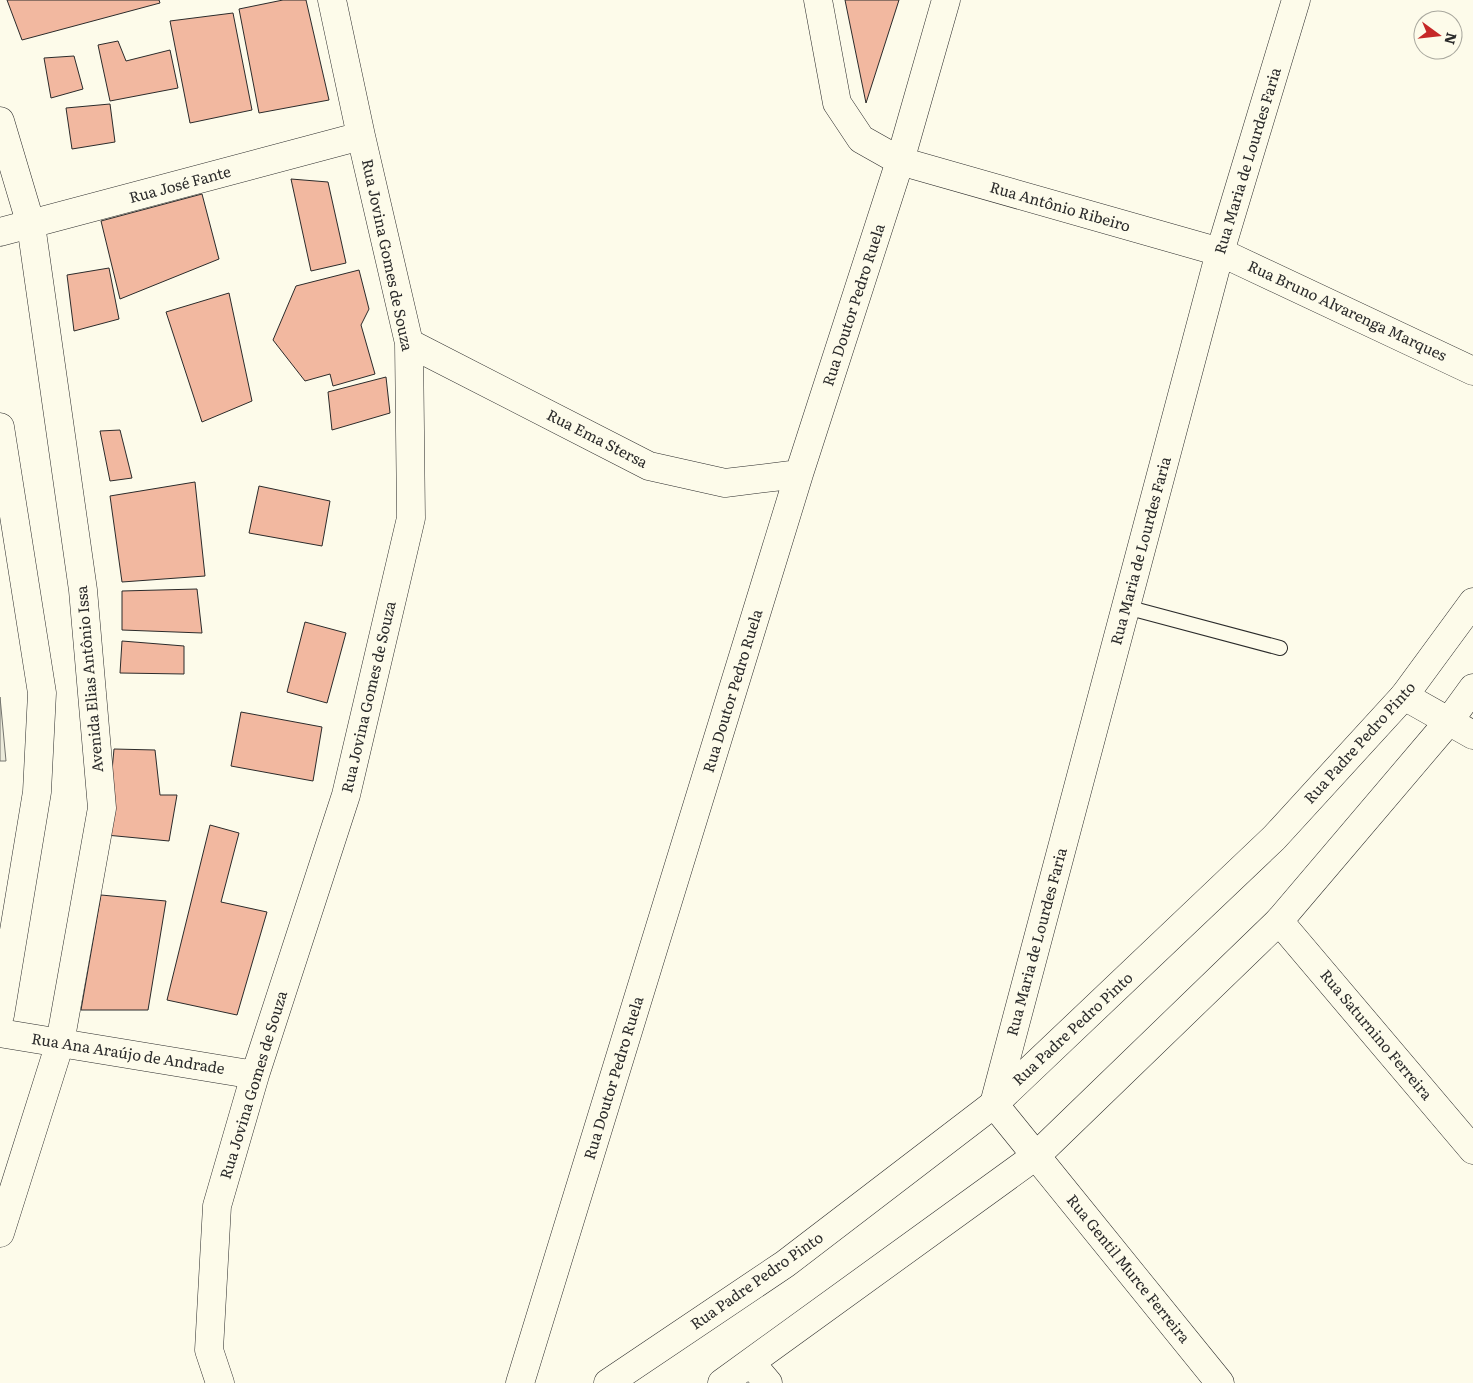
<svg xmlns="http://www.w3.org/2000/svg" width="1473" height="1383" viewBox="0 0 1473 1383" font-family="Literata,serif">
	<rect width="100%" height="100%" fill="#fdfbea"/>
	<path fill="#ecebdb" stroke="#74746e" d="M0 697 6 761H0Z"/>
	<path fill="#f2b8a0" stroke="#2b2b2b" d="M7 0H159L160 3 22 40Z
		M283 0H306L329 100 259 113 239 9Z
		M845 0H899L866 103Z
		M233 13 252 110 190 123 170 21Z
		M118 41 126 61 170 50 178 88 110 101 98 45Z
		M74 56 83 89 51 98 44 58Z
		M110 104 115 142 72 149 66 108Z
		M291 179 328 182 346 263 311 271Z
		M202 194 219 259 120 299 101 221Z
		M109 268 119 319 74 331 67 275Z
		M359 270 369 309 361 325 375 374 333 386 330 374 305 381 273 340 296 286Z
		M229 293 252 401 202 422 166 312Z
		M386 377 390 413 332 430 328 392Z
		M120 430 132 478 110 481 100 431Z
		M195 482 205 576 122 582 110 496Z
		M259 486 330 501 322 546 249 533Z
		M197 589 202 633 122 630V591Z
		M305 622 346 633 327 703 287 692Z
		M122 641 184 646V674L120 673Z
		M241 712 322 727 313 781 231 766Z
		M114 749 155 750 160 795H177L169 841 106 835Z
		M210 825 239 833 221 902 267 912 237 1015 167 1000Z
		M101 895 166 901 148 1010H81Z"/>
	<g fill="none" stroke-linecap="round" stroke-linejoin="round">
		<g stroke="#2b2b2b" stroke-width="16">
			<path id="service" d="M1126 607 1280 648"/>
		</g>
		<g stroke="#2b2b2b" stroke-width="29">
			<path id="minor" d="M818 0 837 103 861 139 900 161 1220 252 1473 371
				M0 232 361 136
				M409 343 649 466 725 483 799 474
				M1404 696 1473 735
				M1279 921 1473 1150
				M0 1033 255 1075
				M220 1383 209 1350 217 1206 255 1075 346 795 411 518 409 343 361 136 332 0
				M520 1383 799 474 900 161 946 0
				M1220 1383 994 1104 1220 252 1296 0"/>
		</g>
		<g stroke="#2b2b2b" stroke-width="29">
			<path id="tertiary" d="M0 121 31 225 83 590 102 808 60 1043 0 1233
				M0 427 42 693 37 792 0 1015
				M751 1363 768 1383"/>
		</g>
		<g stroke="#2b2b2b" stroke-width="29">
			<path id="trunk" d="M608 1383 785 1264 994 1104 1274 838 1404 696 1473 602
				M722 1383 1037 1155 1279 921 1449 721 1473 688"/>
		</g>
		<use href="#service" stroke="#fdfbea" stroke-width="14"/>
		<use href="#minor" stroke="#fdfbea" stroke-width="28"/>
		<use href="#tertiary" stroke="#fdfbea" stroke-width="28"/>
		<use href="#trunk" stroke="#fdfbea" stroke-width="28"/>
	</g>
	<g text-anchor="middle" stroke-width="4" stroke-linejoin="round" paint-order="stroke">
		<g font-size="15" fill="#2b2b2b" stroke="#fdfbea">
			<text transform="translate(1248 161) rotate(-73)" y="5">Rua Maria de Lourdes Faria</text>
			<text transform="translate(180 185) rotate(-15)" y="5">Rua José Fante</text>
			<text transform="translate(1060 207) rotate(16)" y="5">Rua Antônio Ribeiro</text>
			<text transform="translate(387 255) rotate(78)" y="5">Rua Jovina Gomes de Souza</text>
			<text transform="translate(854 305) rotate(-72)" y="5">Rua Doutor Pedro Ruela</text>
			<text transform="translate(1347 311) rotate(25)" y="5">Rua Bruno Alvarenga Marques</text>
			<text transform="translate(597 439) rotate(27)" y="5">Rua Ema Stersa</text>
			<text transform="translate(1141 551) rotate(-75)" y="5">Rua Maria de Lourdes Faria</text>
			<text transform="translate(90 679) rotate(-95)" y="5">Avenida Elias Antônio Issa</text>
			<text transform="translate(733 691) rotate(-73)" y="5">Rua Doutor Pedro Ruela</text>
			<text transform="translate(369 697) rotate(-77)" y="5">Rua Jovina Gomes de Souza</text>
			<text transform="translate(1360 743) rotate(-48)" y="5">Rua Padre Pedro Pinto</text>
			<text transform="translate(1037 942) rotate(-75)" y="5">Rua Maria de Lourdes Faria</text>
			<text transform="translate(1073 1029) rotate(-43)" y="5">Rua Padre Pedro Pinto</text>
			<text transform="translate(1376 1035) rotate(50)" y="5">Rua Saturnino Ferreira</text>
			<text transform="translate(128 1054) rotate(9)" y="5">Rua Ana Araújo de Andrade</text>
			<text transform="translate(614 1078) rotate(-73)" y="5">Rua Doutor Pedro Ruela</text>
			<text transform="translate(254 1085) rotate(-73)" y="5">Rua Jovina Gomes de Souza</text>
			<text transform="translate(1128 1269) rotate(51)" y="5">Rua Gentil Murce Ferreira</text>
			<text transform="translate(757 1281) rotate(-35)" y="5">Rua Padre Pedro Pinto</text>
		</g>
	</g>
	<g transform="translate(1438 35) rotate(105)"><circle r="24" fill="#fdfbea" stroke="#a9a89e"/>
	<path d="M0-4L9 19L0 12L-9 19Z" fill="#c62828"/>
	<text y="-8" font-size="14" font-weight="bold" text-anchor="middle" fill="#2b2b2b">N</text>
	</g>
</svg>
